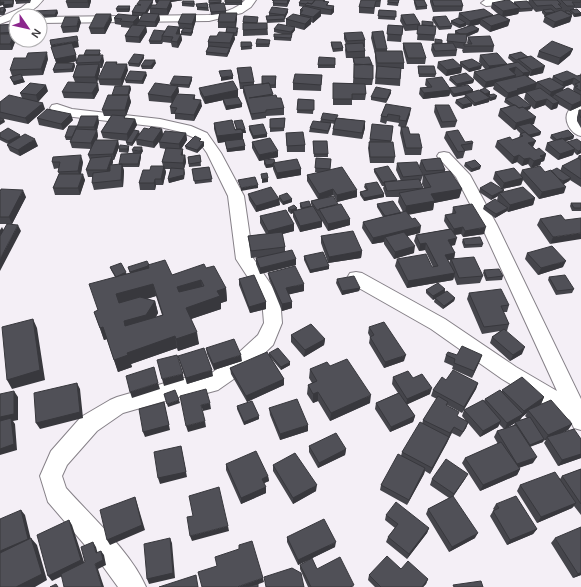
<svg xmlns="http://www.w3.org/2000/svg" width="581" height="587" viewBox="0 0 581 587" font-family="Helvetica,sans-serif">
	<rect width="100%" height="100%" fill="#f4eff6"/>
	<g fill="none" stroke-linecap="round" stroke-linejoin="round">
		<g stroke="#868188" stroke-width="2">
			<path id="minor" d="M31 0H43C37 8 26 16 16 16V18L0 24V17L21 8Z
				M245 0H256L251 7 242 13 209 21 40 23V17L209 15C222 13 236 10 245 0Z
				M485 0H537L532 3 486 6 481 3Z
				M57 104 72 109 160 119 191 126 207 133 221 153 244 196 253 258 280 298 282 323 273 345 248 369 218 390 196 396H182L123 413 97 431 67 465 62 476 66 488C91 516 131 552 146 587H118L102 565 48 502 40 476 51 451 81 417 110 400 117 397 182 378 206 377 234 357 258 335 264 323 262 299 236 259 228 196 207 153 197 139 181 132 160 127 65 116 52 111 50 108 52 105Z
				M581 105V136C571 134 562 120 569 110Z
				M444 152 449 153 470 175 497 225 581 399V430L574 428 570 420 502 379 431 329 350 283 347 278 350 273 356 272 362 273 445 319 516 367 557 391 481 225 456 177 437 156 439 153Z"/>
		</g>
		<use href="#minor" fill="#fff" fill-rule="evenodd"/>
	</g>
	<path fill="#45454b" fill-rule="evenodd" d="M0 0H14L13 7 5 8 6 10 4 15H0V8L4 7Z
		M16 0H31L30 3 16 4Z
		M67 0H91V1L89 8H68L66 2Z
		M155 0H184L171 2 172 6 168 15H159L160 20 156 27H146L147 32 140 43 126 42 125 36 130 28 121 27V25L115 24 114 18 132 15V12L138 5 137 4 153 2 152 5H156L157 3H156ZM150 9V13H147ZM139 16H142L139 20Z
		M209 0H221V3L226 11V13L237 19 236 28 238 31 237 36H234L235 39 227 57 206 55V52L208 47V42L217 36 226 32 227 28H218V22L219 14 211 15Z
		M225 0H242V5H225Z
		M272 0H290L287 7 273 6V3L274 1H272Z
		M301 0H325V1L334 12 331 15 321 14V16L313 23 311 22V24L304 30 286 25V19L300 15V10L303 7 299 6V3Z
		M372 0H381L380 7H375L374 14 359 13V7Z
		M388 0H399L398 6 387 5Z
		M414 0H424L427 6V9L416 10 414 3Z
		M430 0H461L463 6 462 11 433 12 430 2Z
		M529 0H581V8H574V9L581 13V16L574 17 572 14 570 22 553 28 543 22 545 16 542 13V11L536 12 533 9 532 11 519 12 518 14 504 17 510 20 508 26 490 32 480 25V24L472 26 479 29 478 32 467 37 465 44H468L467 43 468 37 494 46 493 52 463 53 462 50 463 49 456 48 457 50 456 56 434 57 431 50 432 44 435 43V39L442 43H447L448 34H455V31L469 26 466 25V26L459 28 451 24V21L458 19 459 13 493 15V16L498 14 491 8 492 3H514V2H528Z
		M194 1 195 4 194 7 182 6V3Z
		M207 3 209 11 197 10V7Z
		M116 9H130L129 12H117Z
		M57 10 58 13 56 17 40 18V16H32V15Z
		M379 10 396 11 395 20 378 19Z
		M288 12 285 18 284 17 285 22 267 23 268 35 243 36V22L258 20 257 23H267L266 16H269V13Z
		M196 14V20L193 29V32L191 36 181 35 182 40 178 48 172 47 171 43 163 42 162 44H150L149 41 165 31 179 27 178 23ZM180 29H183L181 32V34H180Z
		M401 15 420 24V25L433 26 435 35 434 41 417 40 418 30 405 31 403 27 401 42 387 41 388 25 403 26 400 21Z
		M433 17 452 26 451 29 439 30 432 20Z
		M112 20 105 34H91L89 28Z
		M81 22 78 32 63 33 61 27Z
		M16 24V38L12 50H0V25Z
		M274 29 295 30 292 34 291 41 274 40V37L282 34 274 32Z
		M372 32 387 49V51L404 63V69H401L400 86 375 84 376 68 375 57V54L371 38Z
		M344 33 365 40V47H364L365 51V57L372 64 373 79 372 85H365L366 94 365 100H352V105H333V83H353L354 65 353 61V58H360H346L345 50 346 44 344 39Z
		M241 42H251L252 49 241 50Z
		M331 42 343 48V51L333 52 331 45Z
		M270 43 269 47H256V44Z
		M403 43 426 58 425 64H407L403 49Z
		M51 45 79 47 73 48 77 61 84 55 101 53 100 55 104 61 102 68H100V70L97 83H90L99 90 94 99 64 98 62 92 75 82 73 77 77 65 76 63 77 61 68 63H74L75 66 73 72 54 73 53 70 56 63Z
		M573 49 570 55 558 65 537 57 539 51Z
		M521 52 543 73 530 76 529 75 528 77 537 83V82L552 79 553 76H577L580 75 581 73V106L570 111 558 104 557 108 551 110 545 105 534 109 524 99 526 92 536 89H535V90L517 95 531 106 530 109 527 110 534 124H532L541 132 540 135 531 137 533 147 536 150 546 154 544 161 541 162 540 165 531 168 528 164 522 166 517 162 512 164 495 147 497 141 512 140 519 138 520 134H521L517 130V129L514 130 498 116 500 109 510 106 504 102 506 98 493 89 494 86 484 88 473 78 474 72 485 69 479 62 480 55 507 64 514 63 508 58 509 55ZM572 84 574 86 573 90 574 91 563 90 564 87Z
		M144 58 139 67 129 66 128 63Z
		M335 58V68H318V65Z
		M48 59 43 75 22 76 25 82 14 85 10 77 15 76H12L10 70Z
		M117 62V64L128 70 122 86 100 85 98 79Z
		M438 62 460 65V62L481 69 469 72 462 67 461 73 446 76 437 68Z
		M156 63 152 69H142L141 66Z
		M418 66 436 74 435 77H419L418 69Z
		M237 68 254 82V85L262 84 276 76V88H271L273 95 277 98 284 108V115L266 116V118L252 120 243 92V89H240Z
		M147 75 143 84 126 83 125 80Z
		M322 75 321 91 293 90V83Z
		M450 77 474 80 473 83 460 86 473 90V92L480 91V90L490 95 496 99 490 101 489 100V102L474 106 472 104V106L462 109 455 103 456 100 464 98 465 95 453 97 450 93 449 96 423 99 419 94 420 88 427 87 425 85 426 79 449 88 457 87 449 80Z
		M192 80 189 88 178 87 179 92 178 94 195 95V99L202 106 194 121 175 119V114H171L170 107 172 103 149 101 148 94 171 85 170 84Z
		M130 86 131 89 129 95 131 102 126 116H125V118L135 119 137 125 132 133 140 134 149 129H162L163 134 186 133 187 140 181 149H183V155H185L186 162 184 169 185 173 184 179 169 183 168 179 171 169H165L166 172 163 185H156L155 190H140L139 183 150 170 163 166 162 162 166 149 160 148 159 142 154 148 137 145 136 140 132 146 127 145 126 142 127 141 103 138 101 132 111 116H104L102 110 112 95Z
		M199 88 238 90V97L242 104V107L226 110 223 102V100L205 104 200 94Z
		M48 91 38 102 45 109 28 124 0 118V102L22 98 20 93Z
		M391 93 386 103 371 100V97Z
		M298 99 314 100 313 114 297 113Z
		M386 104 410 114 406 127 410 134 422 148 421 155H405L400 133 401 127 398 126 399 123 387 121 386 124 380 122 381 116Z
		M435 105 457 121 455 127 441 128 434 112Z
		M579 110H581V128L577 121V117Z
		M37 118 73 120 63 130 39 125Z
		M285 118 284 131 270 132V119Z
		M338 118 365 121V128L362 139 332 135 333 129 334 124 331 123V126L328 134 309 132 310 128 320 122 321 119Z
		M234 121 245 129 246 133H243V139L245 150 227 152 225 142 218 143 214 129V123L236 129Z
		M99 122 97 130 98 136 97 140H118L119 147 114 160H113V162L112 165H119V164L133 154 132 150 143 151 141 154V157L139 167H123L124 171 123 187 94 190 92 183 93 177H88L86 170 90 160 88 155 91 149 72 148 70 142 71 140H66L65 137 77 126Z
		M249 126 267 134V137L253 139 249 130Z
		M393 126 391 142 395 157 394 163H370L368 148 370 139Z
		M446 132 465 142 473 143 472 150 465 151 463 158 457 159 444 138Z
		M0 133 20 137 38 146 20 156 10 151 7 145 8 144 0 140Z
		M286 133 305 145V152H287Z
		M551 135 574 136 573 139 565 141 581 153 577 155 574 152 573 155 558 160 545 150 547 143 554 141 550 138Z
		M313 141 328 154V157H314Z
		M202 142 204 146 197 153 186 149 185 146Z
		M252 142 278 157 259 161 252 148Z
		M129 146V149L128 153 119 152V149Z
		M200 155 201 166 189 167 188 157Z
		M579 155H581V187L570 180 569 181 564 184V193L539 199 523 180 521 185 502 189 504 190 503 192 535 198 533 205 508 212 507 211 495 218 483 209 484 206 499 202 497 200 498 196 491 200 479 192 480 188H501L493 179 495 172 520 175 522 170 545 172 560 171 562 166 577 159Z
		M53 157 83 162 81 174 85 180 80 195H55L53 188 59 174 58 172 59 168 54 169 52 162Z
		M316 158 331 159 330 169 357 197 337 202 333 195 329 197 350 225 328 231 322 221V227L300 232 293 217V213L291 214 288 211V208L297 210 301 209 300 207V203L312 206 311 204V201L318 199 307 181V175L320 172H315Z
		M264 160 301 169V175L277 179 273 169V167L266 168 264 164Z
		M421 160 445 170V171L462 189 459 198 434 203 433 210 408 215 420 233 407 236 414 253 394 259 384 244V242L372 244 362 228 363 222 383 217 377 207V204L401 213 403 212 398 202 399 197H386L383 188 384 186H382L374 172V169L397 180V181H401L396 170 397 163 423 175 421 181H420L422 189 424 188 422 184 423 175 419 166Z
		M465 163 480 169 471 172 464 166Z
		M209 167 212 182 195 184 192 169Z
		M365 184 384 197 364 201 360 195V192L366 190 364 187Z
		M0 192 26 197 12 224H0Z
		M248 194 279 198V196L292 199V202L283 205 279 200 280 205 256 212 249 200Z
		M571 203H581V211H572L570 206Z
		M453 207 484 234 463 237 461 234 455 235V245L451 246 455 253 454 258 483 276 480 283 457 285 454 277 453 280 407 288 395 266 397 259 432 267H433L425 250 419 251 414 241 416 235 449 229 444 221 445 215 452 214ZM448 260H450L449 264Z
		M260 216 294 224V231L282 234 285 247V251L296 259V265L260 274 256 264V258L260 257 251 258 249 242 248 236 266 234 260 223Z
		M540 219 565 220 550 244 537 225Z
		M321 236 362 251 361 258 328 263 321 243Z
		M463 239 483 244 482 247 464 248 462 242Z
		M527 253 563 267 538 275 525 259Z
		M304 256 329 266V269L310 273 304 260Z
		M149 265 172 275 206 268 226 288 227 301 221 303V309L191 319 199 344 178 351 177 348 131 364 132 367 118 372 107 339 104 340 94 312 98 310 115 277 111 270 110 267 127 274 130 273 128 267ZM156 296 162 315 156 317 158 313 155 301 147 299Z
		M484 270 503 276 502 280 486 281 483 273Z
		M268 273 304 291 289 294 292 308 282 311 269 279Z
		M549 277 574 289 572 293 556 295 548 280Z
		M239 279 266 302V309L250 313 239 285Z
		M337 279 360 288 359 291 342 295 336 283Z
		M445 289V292L455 298 454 301 443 309 434 302 435 298 438 296 433 300 426 293V290Z
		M469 293 509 305 507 312H503L509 324 507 331H505L522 354 510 361 490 343 492 337 500 331 482 334 467 299Z
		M369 327 404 361 384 368 369 343 370 337 368 333Z
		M291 335 325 339 324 345 304 357 291 342Z
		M206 348 242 361 214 370 207 354Z
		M269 353 290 365 281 370 270 357 284 379V385L247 402 231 374 230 368 269 356Z
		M446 355H482L472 378 452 369 453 366 444 362Z
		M178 356 213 376 187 384 180 362Z
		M330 366 370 403 330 421 318 401 313 403 307 394 308 385 312 383 309 378 310 369Z
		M393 377 413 378 430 394 407 404 415 416 413 422 390 432 375 409 376 403 398 393 392 384Z
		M446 380 478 383 476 389 462 413 447 405V406L458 417 466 421 462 416 464 410 484 401 485 399 502 391V390L544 397 541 404 537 407 572 424 568 430 561 433 581 439V458L558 466 544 443 546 440H544L543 442 530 447 533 463 519 468 520 469 517 475 480 491 462 463 465 458 498 444 494 437 497 431 504 429 499 424 498 427 480 437 468 423 466 428 460 437 452 433 430 474 425 471 424 474 407 505 380 490 381 485 401 456 402 452 422 424 423 420 437 399 431 396 433 390ZM527 413 525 416 527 418 518 421 520 420 522 417ZM515 423 514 425 507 428Z
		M237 406 259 419 244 425 237 409Z
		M269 408 308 431 280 440 270 415Z
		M309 446 346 449 345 455 318 468 309 452Z
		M226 464 268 476 269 481 264 483 266 493 241 504 226 470Z
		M273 465 316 491 293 504 273 471Z
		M581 469V515L574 506 572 508 537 523 517 491 520 485 560 479 562 476Z
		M432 479H465L453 497 475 538 449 552 426 514 428 509 449 498 430 485Z
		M496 504 537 529 533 534 507 545 490 516 493 511 494 510 493 509Z
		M386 515 429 528 427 533 407 559 386 542 388 537 395 528 385 520Z
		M287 537 335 547 298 565 287 542Z
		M555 538 581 575 573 578 551 543Z
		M300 565 317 569 354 587H308L300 569Z
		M401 569 428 579 426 584 423 587H375L368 580 369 575Z"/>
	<path fill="#38383d" d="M14 0 13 7 5 8 6 10 4 15 3 12 4 8 3 5 0 6V2Z
		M88 0H91V1L89 8 88 2Z
		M153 0V2L146 16 145 13Z
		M155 0H184L171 2 172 6 168 15 167 9 170 2 156 3Z
		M288 0H290L287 7V4Z
		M130 6V9L129 12 128 9Z
		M334 6V12L331 15V10Z
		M520 8 518 14 502 17 503 11Z
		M288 9V12L285 18V15Z
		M57 10 58 13 56 17 55 15Z
		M321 10V16L313 23V17Z
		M555 12 554 15 545 16 546 13Z
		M237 13V19L235 28V22Z
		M581 13V16L574 17 575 14Z
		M111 14 112 20 105 34 104 28Z
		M159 14 160 20 156 27 155 22Z
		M196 14V20L193 30 192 24Z
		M493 15 492 21 481 19 480 24 469 27 470 21Z
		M139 16V22L134 28 133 22Z
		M572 16 570 22 553 28 555 22Z
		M79 17 81 22 78 32 77 26Z
		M311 18V24L304 30 305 24Z
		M510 20 508 26 490 32 491 26Z
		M466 23V26L459 28 460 25Z
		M146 26 147 32 140 43 139 37Z
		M179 27 180 33 177 40 176 34Z
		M295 27V30L291 35V32Z
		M193 29V32L191 36V33Z
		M479 29 478 32 462 38 463 35Z
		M234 33 235 39 230 49V43Z
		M14 34 16 40 12 50 10 44Z
		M181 34 182 40 178 48 177 42Z
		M78 41 79 47 53 51 51 45Z
		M230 48V51L227 57V54Z
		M573 49 570 55 558 65 560 58Z
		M47 52 48 59 43 75 41 69Z
		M76 55 77 61 57 65 55 59Z
		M103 55 104 61 102 68 100 62Z
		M144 55V58L139 67V64Z
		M155 60 156 63 152 69 151 66Z
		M74 63 75 66 73 72 72 69Z
		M99 64 100 70 97 83 95 77Z
		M127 64 128 70 122 86 121 79Z
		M507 64 506 70 488 72 489 66Z
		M482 65 481 69 469 72V69Z
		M545 66 543 73 530 76 532 70Z
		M462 67 461 73 446 76 447 70Z
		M516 67 514 74 509 69Z
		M146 72 147 75 143 84 142 81Z
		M530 72 528 78 522 79 523 73Z
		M516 75 515 81 495 82 494 86 484 88 486 82Z
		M233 76V79L221 81V77Z
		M192 77V80L189 88V85Z
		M574 78 572 84 564 87 562 93 554 94V96L549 98 551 92 562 88 563 82Z
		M23 79 25 82 14 85 13 82Z
		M474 80 473 83 457 87V84Z
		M98 83 99 90 94 99 92 93Z
		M537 83 535 90 517 95V96L507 99 508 93 517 89Z
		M46 85 48 91 38 102 36 95Z
		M130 86 131 89 128 99 127 96Z
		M178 86 179 92 172 103 171 97Z
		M238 90V97L205 104 204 97Z
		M391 90V93L386 103 387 99Z
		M451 90 449 96 423 99 424 93Z
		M473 90V93L453 97 454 94Z
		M490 92V96L484 97 485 94Z
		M129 95 131 102 126 116 125 110Z
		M497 96 496 99 490 101 491 98Z
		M490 98 489 102 474 106 475 103Z
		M547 99 545 105 534 109 536 102Z
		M201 100 202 106 194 121V115Z
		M581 101V106L570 111 572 105Z
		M559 102 557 108 551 110 553 104Z
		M43 103 45 109 28 124 25 118Z
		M472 103V106L462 109 463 105Z
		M242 104V107L226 110V106Z
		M531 106 530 109 518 113 519 109Z
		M411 108 410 114 405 128 406 121Z
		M71 114 73 120 63 130 61 124Z
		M98 116 99 122 97 130 98 136 92 149 91 143 96 132 94 127Z
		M536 117 534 124 519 128 518 126 517 129 514 130 516 123Z
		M4 119 5 122 0 125V121Z
		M135 119 137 125 128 141 127 134Z
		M365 121V128L362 139V133Z
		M162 129 163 136 154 148 153 142Z
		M245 129 246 133H243V139L218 143 217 136Z
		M139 131 140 134 136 139V140L132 146V143Z
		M541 132 540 135 527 139 528 135Z
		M186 133 187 140 180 151 179 144Z
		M267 134V137L253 139V136Z
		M20 135 21 138 9 145 8 141Z
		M574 136 573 139 556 144 558 140Z
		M35 139 38 146 20 156 18 150Z
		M118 140 119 147 114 160 113 154Z
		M536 141 533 147 528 143Z
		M204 142V146L197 153V150Z
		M129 146V149L128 153 127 149Z
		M245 146V150L227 152V149Z
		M142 147 143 151 141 154 140 151Z
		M183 149V155H181Z
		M575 149 573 155 558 160 560 154Z
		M581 150V153L577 155 578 151Z
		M278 151V157L259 161V155Z
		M141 153V157L139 167 138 164Z
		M546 154 544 161 541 162 540 165 531 168 534 161 540 156Z
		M81 155 83 162 80 177 78 171Z
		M185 155 186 162 184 169 183 163Z
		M519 155 517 162 512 164 514 157Z
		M112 156 113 162 109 177 107 170Z
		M530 158 528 164 522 166 524 159Z
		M122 164 124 171 123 187 121 180Z
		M273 164V167L266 168V165Z
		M164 166 166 172 163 185 161 179Z
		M481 166 480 169 471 172 472 169Z
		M184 169V179L169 183 168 179Z
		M301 169V175L277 179V173Z
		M83 174 85 180 80 195 78 188Z
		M268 178V182L262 183V179Z
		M523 178 521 185 502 189 504 183Z
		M571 178 569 181 562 185 563 181Z
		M155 179 156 185 155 190 154 183Z
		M258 185V188L241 191V188Z
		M566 187 564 193 539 199 542 192Z
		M333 189V195L318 200 319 194Z
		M462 189 459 198 434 203 433 210 405 215 406 206 431 194Z
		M23 190 26 197 12 224 9 217Z
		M357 190V197L337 202V195Z
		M504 190 503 193H499L498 196 491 200 492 196Z
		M384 194V197L364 201V198Z
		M535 198 533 205 508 212 510 205Z
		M279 199 280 205 256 212V206Z
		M292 199V202L283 205V202Z
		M297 208V211H293V213L291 214V210Z
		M508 208 507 211 495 218 496 214Z
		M350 219V225L328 231V224Z
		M322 221V227L300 232V226Z
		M294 224V231L268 238V231Z
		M18 225 21 231 0 271V259Z
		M421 226 420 233 387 241 385 237 384 242 372 244 373 238Z
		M2 227 5 233 0 241V230Z
		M463 227 461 234 452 235 454 229Z
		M486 227 484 234 463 237 465 231Z
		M581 233V239L550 244 553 237Z
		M457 238 455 245 446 246 448 240Z
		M426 243 425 250 419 251 420 244Z
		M415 246 414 253 394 259 395 252Z
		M362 251 361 258 328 263 329 257Z
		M455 253 454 259H451L450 260 443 261 445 255Z
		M296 259V265L260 274V268Z
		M566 261 563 267 538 275 541 268Z
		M148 266 149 269 131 275 130 272Z
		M329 266V269L310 273V270Z
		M126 272 127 276 116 280V277Z
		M455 273 453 280 407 288 408 281Z
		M201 280 203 292 179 299 177 287Z
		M153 284 156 296 120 306 116 294Z
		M304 284V291L287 295 286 288Z
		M226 288 227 301 221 303V309L188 320 186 308 217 291Z
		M360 288 359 291 342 295V291Z
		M445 289 444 293 433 300V296Z
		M455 298 454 301 443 309 444 306Z
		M155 301 158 313 149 327 125 326 124 321Z
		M266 302V309L250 313 249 307Z
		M292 302V308L282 311V304Z
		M33 319 37 328 45 380 12 389 7 380Z
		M103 327 107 339 104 340 100 328Z
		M197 332 199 344 178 351 176 339Z
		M175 336 177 348 131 364 132 367 118 372 114 360 127 353Z
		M325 339 324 345 304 357 305 350Z
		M525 347 522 354 510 361 513 355Z
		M241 355 242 361 214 370 213 364Z
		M406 355 404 361 384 368 385 362Z
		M482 355 480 361 472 378 474 371Z
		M290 362V365L281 370V367Z
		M212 370 213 376 187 384 186 378Z
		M183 374 184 380 164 386 162 379Z
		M284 379V385L247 402 246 396Z
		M77 383 80 389 83 418 40 429 36 423Z
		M158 383 160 389 132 398 130 392Z
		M478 383 476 389 462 413 464 407Z
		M432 388 430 394 406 405 407 399Z
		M14 391 18 397V420L13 421 15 424 17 450 0 455V417Z
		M318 392V401L313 403V394Z
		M371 395 370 403 330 421 331 413Z
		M544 397 541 404 529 412 528 410 527 413 522 417 520 420 516 423 515 422V423L505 429 507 423 522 414 524 411Z
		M179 400 180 403 168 407 167 404Z
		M164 402 170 430 145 437 143 432Z
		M210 403 211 409 203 411 201 405Z
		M259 416V419L244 425V422Z
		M415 416 413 422 390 432 391 427Z
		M205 421 206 427 188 432 186 426Z
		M501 421 498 427 480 437 483 431Z
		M468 422 466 428 460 437 463 432Z
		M572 424 568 430 548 439 547 437 546 440 544 441 548 435Z
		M308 425V431L280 440V434Z
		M454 427 447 443 430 474 432 468 448 439 450 433Z
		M544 439 543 442 528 447 530 445Z
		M181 446 187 477 160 484 158 478Z
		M346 449 345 455 318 468 319 463Z
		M581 454V458L558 466 562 460Z
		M537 457 533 463 514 469 517 464Z
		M425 468 424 474 407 505 409 500Z
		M520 469 517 475 480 491 483 485Z
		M468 474 465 479 451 499 454 494Z
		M268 476 269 481 262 484V479Z
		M317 485 316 491 293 504V498Z
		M266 487V493L241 504V498Z
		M135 497 137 503 145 530 110 545 107 540Z
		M576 503 572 508 537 523 541 517Z
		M21 510 25 515 32 544 0 558V551Z
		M69 520 72 525 85 565 52 581 48 576Z
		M228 526 229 531 192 541 190 536Z
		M429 528 427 533 407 559 409 554Z
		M537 529 533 534 507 545 510 540Z
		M478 533 475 538 449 552 452 547Z
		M31 538 37 545 47 580 35 587H16Z
		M170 538 172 543 175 578 149 584 147 579Z
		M93 542 96 547 99 558 96 553Z
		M336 542 335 547 298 565V560Z
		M101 551 104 555 106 565 98 569 104 587H102L95 564Z
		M581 572V575L573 578 578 574Z
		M263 578 264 582 251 587H237Z
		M428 579 426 584 423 587H422Z"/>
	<path fill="#505057" stroke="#38383d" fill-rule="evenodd" d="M0 0H13V4L3 5 4 2H0Z
		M16 0H29L15 1Z
		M67 0H88V2H66Z
		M140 0H153L145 13 132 12 136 5H141L137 4Z
		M159 0H171L167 9 150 8 152 5H156Z
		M209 0H221V2L209 3Z
		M225 0H242V2H225Z
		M274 0H288L287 4 273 3Z
		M301 0H315L312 4 307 3 306 4 299 3Z
		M315 0H324L323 1 329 2 326 5 334 6 331 10 305 5 307 3 312 4Z
		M361 0H380V1H376L374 8 359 7Z
		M388 0H399L398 3 388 2Z
		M414 0H424L427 6 417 7Z
		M432 0H461L463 6H434Z
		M507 0H509L520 8 503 11 492 3Z
		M532 0H557L561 4H558L562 8 556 9 552 5 537 6Z
		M561 0H581V2H572L575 6H567Z
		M183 1H194L193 4 182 3Z
		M527 1 533 8 520 9V8L514 2Z
		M207 3 208 8 197 7 196 4Z
		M224 3 226 11 211 12 209 4Z
		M118 6H130L128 9H116Z
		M304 6 321 10 313 17 300 14 303 10H300Z
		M5 7 3 12H0V8Z
		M272 7 288 9 285 15 269 13Z
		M484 9 493 15 470 21 459 13Z
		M551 9 555 12 546 13 543 10Z
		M577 9 581 13 575 14 570 10Z
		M57 10 55 15H32L34 11Z
		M379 10 396 11V17L378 16Z
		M561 10 572 16 555 22 544 16Z
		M565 11H569L572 14H569L566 13Z
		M143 13 159 14 155 22 139 21Z
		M220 13H237L235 22H218Z
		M96 14H111L104 28H89Z
		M118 14 139 16 133 22 120 21 122 19 114 18Z
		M182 14H196L192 24 178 23Z
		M293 14 311 18 305 24 286 19Z
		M414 14 420 24 406 25 401 15Z
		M499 14 510 20 491 26 481 19Z
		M284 15 285 19 267 20 266 16Z
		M244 16 258 17 257 23 243 22Z
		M446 16 452 26 439 27 433 17Z
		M65 17H79L77 26 61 27Z
		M458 18 466 23 460 25 451 21Z
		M422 21 433 22V26L422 25Z
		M243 23H267V29L243 30Z
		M16 24V32L0 33V25Z
		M278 24 295 27 291 32 274 29Z
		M132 25 146 26 139 37 125 36Z
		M388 25 403 26 402 35 387 34Z
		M418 25 436 26 435 35 417 34Z
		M472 25 479 29 466 34H460L455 31Z
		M168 26 179 27 176 34H181L177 42 171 41 173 37 162 36Z
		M227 27 238 28 236 33 226 32Z
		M184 28 193 29 191 33 181 32Z
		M154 30 165 31 162 36V39L161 41H149Z
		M383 31 387 49H376L372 32Z
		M219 32 234 33 230 43 208 42 210 36H217Z
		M362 32 365 40 347 41 344 33Z
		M0 34H14L10 44H0Z
		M274 34H292L291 38 274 37Z
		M448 34H467L466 43 447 41Z
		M77 36 78 41 51 45 50 40Z
		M490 36 494 46H464V44H472L468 37Z
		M257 39 270 40 269 44H256Z
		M435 39 442 40V43H435Z
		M552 41 573 49 560 58 539 51Z
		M241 42H251L252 46 241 47Z
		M331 42H341L343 48 333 49Z
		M72 43 76 55 55 59 51 47Z
		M363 43 365 51 347 52 345 44Z
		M403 43H421L426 58H408Z
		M453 43 457 50 435 51 432 44Z
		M209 46 230 48 227 54 206 52Z
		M86 50H100L99 55H84Z
		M375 51H402L404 63H377Z
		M47 52 41 69 10 70 14 58H26L28 53Z
		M521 52 528 57 516 60 509 55Z
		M497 53 507 64 489 66 480 55Z
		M134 54 144 55 139 64 128 63Z
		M79 55H103L100 62 76 63Z
		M531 56 545 66 532 70 518 59Z
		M319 57 335 58V65H318Z
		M369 57 372 64 355 65 353 58Z
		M453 59 462 67 447 70 438 62Z
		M472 59 482 65 469 69 460 62Z
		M145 60H155L151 66H141Z
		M106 62H117L116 64H127L121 79H98Z
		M518 62 530 72 523 73 516 67 509 69 516 75 486 82 474 72Z
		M56 63H74L72 69 53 70Z
		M99 64 95 77H73L77 65Z
		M354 64 373 65V79L354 78Z
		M377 66 401 68 400 79 376 78Z
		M418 66H434L436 74H419Z
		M251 67 254 82 240 83 237 68Z
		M231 70 233 76 221 77 219 71Z
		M130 71 146 72 142 81 125 80Z
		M567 71 577 76 581 75V91L575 87 578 86 575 84 580 82 574 78 563 82 553 76Z
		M466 73 474 80 457 84 450 77Z
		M21 74 23 79 13 82 10 77Z
		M295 74 322 75 321 85 293 83Z
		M525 75 537 83 517 89 518 90 508 93 495 82Z
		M174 76 192 77 189 85 170 84Z
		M262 76H276L275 85H270L269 83 262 84Z
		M442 77 451 90 424 93 420 88 432 87 426 79Z
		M550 78 565 87 551 92 537 82Z
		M233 81 238 90 204 97 199 88Z
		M68 82 98 83 92 93 62 92Z
		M30 83 46 85 36 95 20 93Z
		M155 83 178 86 171 97 148 94Z
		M269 83 273 94 249 98 276 95 277 98H281L284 108 266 110V112L251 114 243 86Z
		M333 83 365 84 366 94H352V99H333Z
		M468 85 473 90 454 94 449 88Z
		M115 86H130L128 95H112Z
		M376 87 391 90 387 99 371 97Z
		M485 88 490 92 485 94 480 90Z
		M540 88 559 102 553 104 547 99 536 102 526 92Z
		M568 88 581 95V101L572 105 554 94Z
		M479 90 490 98 475 103 465 94Z
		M177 94 195 95 193 99 201 100 194 115 174 113 177 108 170 107Z
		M494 94 497 96 491 98 488 95Z
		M9 95 43 103 25 118 0 112V102Z
		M108 95H129L125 110H102Z
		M517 95 531 106 524 108 523 107 519 108 515 105H514L505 99Z
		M238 97 242 104 226 106 223 99Z
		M466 97 472 103 463 105 456 100Z
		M298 99 314 100V110H297Z
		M386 104 411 108 406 121 399 120 400 116 388 114 387 117 381 116Z
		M435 105H449L457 121 442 122Z
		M515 105 519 108 523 107 536 117 516 123 500 109Z
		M47 109 71 114 61 124 37 118Z
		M579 110H581V118L579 114Z
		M323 113 338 115 335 121 321 119Z
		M112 115 125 116 124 118 135 119 127 134 101 132Z
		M81 116H98L94 127H77Z
		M0 118 4 119 0 121Z
		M285 118 284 128H270V119Z
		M336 118 365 121 362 133 333 129Z
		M232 120 235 130 241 129 243 133 217 136 214 123Z
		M242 120 245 129 242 130 241 129H237L234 121Z
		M313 121 331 123 328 131 310 128Z
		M530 123 541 132 529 135 518 126Z
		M263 124 267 134 253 136 249 126Z
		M372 124 393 126 391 141 370 139Z
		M69 126H77L72 137H65Z
		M151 127 162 129 153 142 136 139 144 128 149 129Z
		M401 127H408L410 134H419L422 148H406Z
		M8 128 20 135 8 141 0 137V133Z
		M76 129 97 130 91 143 70 142Z
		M134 130 139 131 132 143 126 142Z
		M458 130 465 142 472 141 473 143 461 145 465 151 458 152 446 132Z
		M568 130 574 136 557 140 551 135Z
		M165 131 186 133 179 144 159 142Z
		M303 132 305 145 287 146 286 133Z
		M525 132 536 141 528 143 536 150 539 148 546 154 540 156 543 158 534 161 530 158 524 159 519 155 514 157 497 141 510 137 512 140 523 136 520 134Z
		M25 134 35 139 18 150 7 145Z
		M195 136 201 139 199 141 204 142 197 150 185 146Z
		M270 138 278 151 259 155 252 142Z
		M562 138 575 149 560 154 547 143Z
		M243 139 245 146 227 149 225 141Z
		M577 139 581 142V150L578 151 567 142Z
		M95 140H118L113 154 88 155Z
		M313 141H327L328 154H314Z
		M369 142H393L395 157H370Z
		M120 145 129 146 127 149H119Z
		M134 147H142L140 151 132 150Z
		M166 148 183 149 181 155H185L183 163 162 162Z
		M141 153 138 164H119L121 154Z
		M81 155 78 171 58 172 60 162H52L53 157Z
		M200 155 201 162 189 164 188 157Z
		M112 156 107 170H86L91 158Z
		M316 158 331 159 330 169 315 168Z
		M440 158 445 170 426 171 421 160Z
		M578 158 581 160V179L562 166Z
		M274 159 275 163H273V164L266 165 264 160Z
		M297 159 301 169 277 173 273 163Z
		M475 160 481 166 472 169 465 163Z
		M417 162 423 175 403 177 397 163Z
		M122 164 121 180 92 183 93 173 110 171V165Z
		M151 166H164L161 179H155L154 183H139L143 170H150Z
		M388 166 397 180 384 182V183H383L374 169Z
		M540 166 545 172 551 170 566 187 542 192 522 170Z
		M209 167 212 179 194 181 192 169Z
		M342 167 357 190 337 195 333 189 319 194 307 175Z
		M171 168 184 169V175L168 179Z
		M514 168 523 178 504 183 495 172Z
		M557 168 571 178 563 181 558 178 551 171Z
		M450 171 462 189 431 194 435 201 406 206 399 193 431 187 424 175Z
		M267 173 268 178 262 179 261 174Z
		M59 174H83L78 188H53Z
		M255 177 258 185 241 188 238 180Z
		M419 179 423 188 387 191 384 182Z
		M377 182 384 194 364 198 360 192 368 190 365 184Z
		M491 182 504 190 492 196 480 188Z
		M271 187 279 199 256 206 248 194Z
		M523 187 535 198 510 205 499 193Z
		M1 189 23 190 9 217H0V192Z
		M287 193 292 199 283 202 279 196Z
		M333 196 338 204 319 209V210H317L311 201Z
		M495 199 508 208 496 214 484 206Z
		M309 201 311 206 302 208 300 203Z
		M393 201 401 213 385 216 377 204Z
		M571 203H581V208H574Z
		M341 204 350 219 328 224 319 209Z
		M472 204 486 227 465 231 463 227 454 229 445 215 456 213 453 207Z
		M294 205 297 208 291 210 288 208Z
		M313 206 322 221 300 226 293 211Z
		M286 210 294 224 268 231 260 216Z
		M406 211 412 219 415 218 421 226 373 238 363 222Z
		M561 215 565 220 581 218V233L553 237 540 219Z
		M7 224 18 225 0 259V236Z
		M451 229 457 238 448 240 455 253 445 255 455 273 408 281 397 259 426 254 432 267 438 266 426 243 420 244 416 235Z
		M353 231 362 251 329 257 321 236Z
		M282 232 285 247 251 251 248 236Z
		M404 232 415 246 395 252 385 237Z
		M480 237 483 244 465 245 463 239Z
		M552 246 566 261 541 268 527 253Z
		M292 250 296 259 260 268 256 258Z
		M323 252 329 266 310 270 304 256Z
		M474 257 483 276 459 278 451 259Z
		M165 260 172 275 204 264 206 268 214 266 226 288 217 291 220 296 186 308 197 332 176 339 175 336 127 353 128 355 114 360 103 327 100 328 94 312 98 310 89 284 149 268 148 265ZM201 280 204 286 179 292 177 287ZM153 284 163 315 125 326 124 321 146 315 155 301 140 297 119 303 116 294Z
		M147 261 149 265H148V266L130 272 128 267Z
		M121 263 126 272 116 277 110 267Z
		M295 266 304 284 286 288 292 302 282 304 268 273Z
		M499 269 503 276 487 278 484 270Z
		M254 275 266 302 249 307 239 279Z
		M565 275 574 289 557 291 549 277Z
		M354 276 360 288 342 291 337 279Z
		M438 283 445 289 433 296 426 290Z
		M501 289 509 305 501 306 509 324 484 327 469 293Z
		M447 291 455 298 444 306 435 298Z
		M33 319 40 370 7 380 2 327Z
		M384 322 406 355 385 362 370 337 374 335 369 327Z
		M311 324 325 339 305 350 291 335Z
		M504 329 525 347 513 355 492 337Z
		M234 339 241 355 213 364 206 348Z
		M462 346 482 355 474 371 454 363 455 359 446 355 448 352 457 355Z
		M204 348 212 370 186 378 178 356Z
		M278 348 290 362 281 367 269 353Z
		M267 352 284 379 246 396 230 368Z
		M177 355 183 374 162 379 157 360Z
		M347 359 371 395 331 413 318 392 313 394 308 385 317 381 310 369 327 362 330 366Z
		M154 367 158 383 130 392 126 376Z
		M453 370 478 383 464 407 433 390 442 377 446 380Z
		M408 371 413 378 422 374 432 388 407 399 393 377Z
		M522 377 544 397 524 411 502 390Z
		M77 383 80 412 36 423 34 393Z
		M206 389 210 403 201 405 205 421 186 426 180 396Z
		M175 390 179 400 167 404 164 394Z
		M500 390 523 414 507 423 485 399Z
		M14 391V414L0 417V394Z
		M399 393 415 416 391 427 376 403Z
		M438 396 448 402 446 405 459 412 457 416 468 422 463 432 454 427 450 433 423 420Z
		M297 399 308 425 280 434 269 408Z
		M483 400 501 421 483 431 464 410Z
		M551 400 572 424 548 435 528 410Z
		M252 401 259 416 244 422 237 406Z
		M164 402 169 425 143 432 139 409Z
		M530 417 544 439 530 445 515 422Z
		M11 418 14 444 0 449V421Z
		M420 422 449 437 432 468 402 452Z
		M516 425 537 457 517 464 497 431Z
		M574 429 581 439V454L562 460 547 437Z
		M336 433 346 449 319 463 309 446Z
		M501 442 520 469 483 485 465 458Z
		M181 446 186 472 158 478 154 452Z
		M256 451 268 476 262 479 266 487 241 498 226 464Z
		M295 453 317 485 293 498 273 465Z
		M398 454 425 468 409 500 381 485Z
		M446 459 468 474 454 494 432 479Z
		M581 469V504L562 476Z
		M555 472 576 503 541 517 520 485Z
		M219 487 228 526 190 536 187 517 193 516 189 496Z
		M453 496 478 533 452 547 428 509Z
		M516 496 537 529 510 540 493 511 499 508 496 504Z
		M135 497 142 525 107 540 100 510Z
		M396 502 429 528 409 554 388 537 398 524 386 515Z
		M21 510 28 539 0 551V519Z
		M324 519 336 542 298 560 287 537Z
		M69 520 81 560 48 576 37 535Z
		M581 527V572L578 574 555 538Z
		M31 538 42 574 16 587H0V553Z
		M170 538 173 573 147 579 144 544Z
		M252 541 263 578 237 587H202L198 572 217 566 215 557 239 549V545Z
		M93 542 96 553 101 551 103 560 95 564 102 587H64L61 574 85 562 81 547Z
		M387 556 401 569 408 561 428 579 422 587H381L369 575Z
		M340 557 354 585 350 587H311L300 565 312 558 317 569Z
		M292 568 301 573 304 587H266L264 577Z
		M196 575 198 587H159Z
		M481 581 483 587H454L453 585Z
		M56 584 58 587H50Z
		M258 584V587H246Z"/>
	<g transform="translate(28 28) rotate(124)"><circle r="19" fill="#fffeff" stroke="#b1b0b2"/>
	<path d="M0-3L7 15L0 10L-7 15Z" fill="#8c268d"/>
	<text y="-6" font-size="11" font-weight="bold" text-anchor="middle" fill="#3d3b3e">N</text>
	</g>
</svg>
